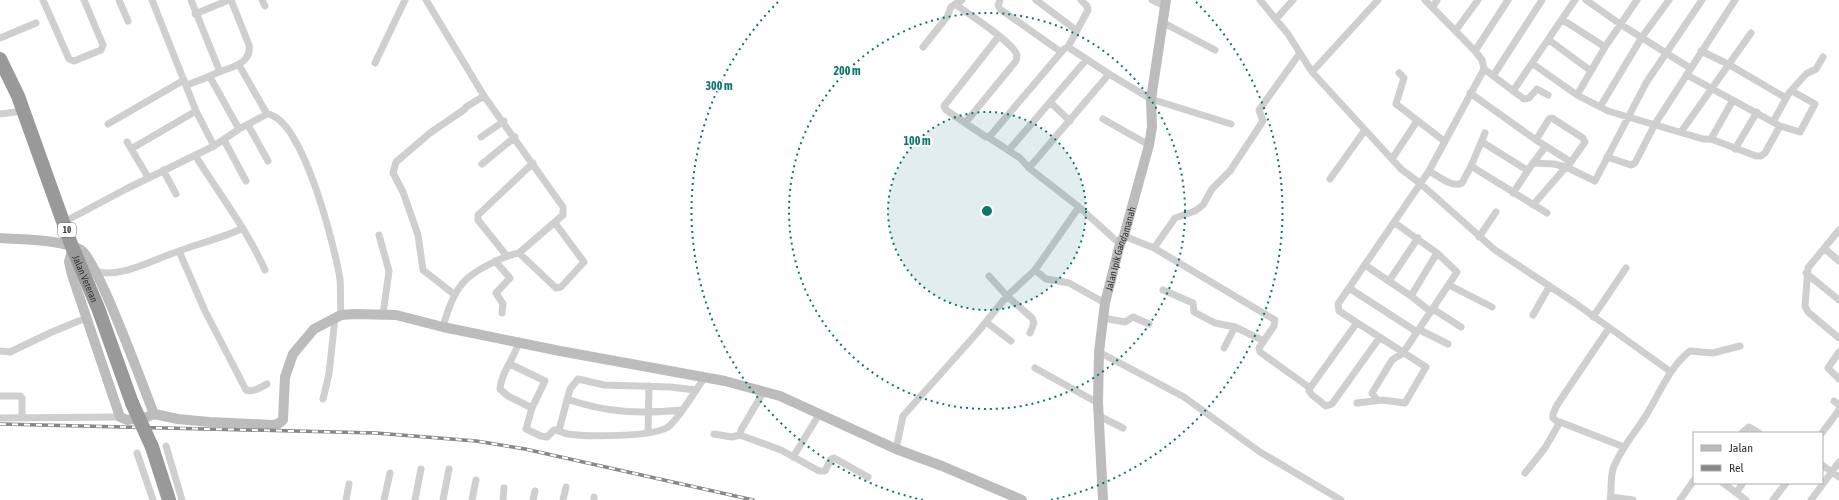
<svg xmlns="http://www.w3.org/2000/svg" width="1839" height="500" viewBox="0 0 1839 500" font-family="'Asap Condensed',sans-serif">
	<rect width="100%" height="100%" fill="#fff"/>
	<g fill="none" stroke-linecap="round" stroke-linejoin="round">
		<path stroke="#cfcfcf" stroke-width="7" d="M43 0 69 59 74 61 101 50 103 45 84 0
			M119 0 128 21
			M152 0 196 111 214 146
			M191 0 220 72
			M262 0 265 6
			M426 0 484 96 563 207V215L519 253
			M1000 0 998 5 1000 9 1061 52
			M1036 0 1076 30
			M1152 0 1165 6
			M1260 0 1288 34 1312 72 1401 169 1421 184 1495 250 1575 303 1671 372
			M1425 0 1475 51 1482 60 1484 69 1524 99 1529 98 1537 89 1548 95
			M1586 0 1620 24 1690 68
			M955 4C968 14 1012 41 1017 55L1016 61 966 122
			M1433 7 1437 0
			M195 14 229 0
			M1276 19 1293 0
			M1563 20 1605 47
			M1162 22 1215 50
			M1456 30 1478 0
			M999 36 944 106 946 110 986 137 990 136 1064 49 1068 47 1109 74 1151 99 1231 124
			M0 38 36 23
			M1549 40 1591 71
			M923 47 947 17 951 7 962 0
			M1068 47 1088 10 1087 6 1081 0
			M1475 51 1508 0
			M1701 51 1728 64 1786 98
			M375 63 405 0
			M1533 64 1577 95 1608 111 1703 139H1711L1756 156H1761L1765 153 1780 126
			M239 65 267 114
			M1312 72 1378 0
			M1399 73 1404 78 1396 104 1444 141
			M1687 75 1780 126 1800 132 1815 104 1792 91
			M1493 76 1542 0
			M210 77 239 129
			M187 85C198 81 208 77 219 72 232 67 252 63 249 45L231 0
			M1513 91 1575 0
			M1470 93 1536 140 1571 162
			M1577 95 1605 47 1637 0
			M1050 102 1070 121
			M1600 107 1642 37 1669 0
			M0 114 23 111
			M1103 119 1149 145
			M1773 122 1789 93 1806 74 1816 69 1823 57
			M108 124 184 80
			M248 125 268 161
			M1681 132 1751 33
			M481 137 504 121
			M988 137 1020 158 1029 168 1079 207 1120 244
			M1711 139 1733 100
			M224 140 246 181
			M127 142 148 177
			M1482 142 1527 170
			M131 149 196 111
			M1735 149 1757 112
			M1009 150 1086 60
			M195 155C219 194 246 228 265 270
			M1607 157 1631 165 1635 163 1655 124 1735 0
			M1392 159 1417 121
			M1533 163 1546 146
			M482 164 515 137
			M1471 166 1547 213
			M1029 168 1109 74
			M163 170 176 194
			M1429 171C1438 176 1452 188 1462 183L1471 166 1485 133
			M1330 179 1365 130
			M1513 193 1533 163 1554 164 1566 167 1571 162 1585 142 1583 138 1552 118 1549 119 1536 140
			M1533 205 1566 167 1595 181 1646 83 1702 0
			M64 222 126 189 214 146 239 129 267 114C303 117 335 249 340 279 341 291 340 303 341 315
			M1839 230 1808 268 1805 306 1808 312 1839 338
			M379 235 389 271 383 314
			M1124 236 1154 248 1275 320 1274 326 1259 348 1260 352 1310 388
			M1479 237 1496 212
			M1154 248 1175 218 1195 211 1203 205 1212 189 1230 171 1263 121 1259 110 1300 53
			M1824 248 1839 261
			M179 251 205 311 246 390C253 393 261 387 267 384
			M506 255 478 220V215L533 163
			M495 261 510 278 496 293 503 304 502 313
			M1365 265 1411 296 1431 312
			M1035 270 1046 279 1069 283 1105 303
			M96 272C125 277 152 260 179 251 200 243 223 238 243 228
			M1806 273 1839 300
			M989 276 1007 296 1032 318 1034 323 1030 333
			M1389 281 1418 238
			M1449 285 1492 307
			M1349 288 1417 332
			M1163 290 1193 303 1194 312 1215 323 1235 327
			M455 295 423 270 418 235 403 192 393 173 396 162 430 133 465 109 466 107 484 96
			M1411 296 1437 253
			M1433 309 1461 327
			M1533 315 1549 287
			M1593 317 1626 268
			M1103 318 1125 322 1133 317 1149 324
			M986 322 1011 341
			M1356 324 1310 388 1309 391 1312 395 1326 406 1332 404 1380 337
			M443 327C447 312 452 296 462 284 472 271 503 256 519 253L556 288 561 287 584 262 555 223
			M1420 330 1448 344
			M519 341C515 358 501 372 500 389L508 396 532 408
			M1224 348 1235 327 1264 341
			M0 351 10 352 52 332 86 318
			M1099 352 1184 397 1260 452 1341 500
			M1839 352 1828 368 1839 379
			M510 364 545 381 532 408 526 429 541 436 547 437 554 430C560 430 562 433 568 434 586 437 654 437 668 427 679 419 696 389 705 377
			M1035 368 1098 403
			M764 391 741 430 740 435 781 450 819 471H825L831 459 834 458 868 477
			M0 396H20L22 398V416
			M323 399 329 374 335 318
			M567 399C607 413 640 414 681 410
			M1377 400 1372 393 1392 360 1403 353 1457 272 1437 253 1395 223
			M1834 401 1839 405
			M1357 403 1382 400 1405 403 1426 367 1339 311 1338 304 1429 171 1484 69
			M1099 416 1123 428
			M0 418 120 417
			M1559 423 1553 418V414L1557 405 1609 328
			M559 430 570 389 578 379 604 385 670 387 696 390
			M648 433 649 386
			M1742 433 1749 427 1759 433
			M1822 433 1839 410
			M714 434 732 437 740 435
			M166 446 182 500
			M896 449 903 416 977 333 1007 296 1035 270 1079 207
			M137 453 153 500
			M793 457 820 413
			M1822 465 1839 477
			M1525 473 1545 448 1560 422 1624 447
			M1723 483 1746 500
			M1736 493 1743 483
			M1611 497 1633 500
			M346 500 349 484
			M384 500 390 473
			M415 500 421 469
			M443 500 449 469
			M472 500 476 480
			M503 500 504 488
			M533 500 535 491
			M563 500 566 487
			M594 500V497
			M1610 500C1612 490 1610 479 1613 469 1620 450 1634 434 1645 417 1659 395 1669 367 1690 351L1713 353 1740 346
			M1680 500 1694 480
			M1773 500 1786 483
			M1811 500 1839 462"/>
		<g stroke="#bcbcbc" stroke-width="10">
			<path d="M0 238C23 240 61 239 81 250 97 259 144 389 154 414"/>
			<path d="M73 246 69 262 72 275 120 417 127 420 147 417 154 414 178 419 209 422 273 425 278 424 283 420 285 377 293 354 314 329 341 315 354 314 396 315 443 327 560 351 725 381 780 396 896 449 942 466 1022 500"/>
			<path id="s1" d="M1103 500 1098 403 1099 352 1105 303 1120 244 1124 236 1149 145 1152 127 1151 99 1166 0"/>
		</g>
		<g stroke="#999" stroke-width="14">
			<path id="s2" d="M0 59 18 96 71 244 98 308 132 403"/>
			<path d="M152 447 169 500"/>
		</g>
		<g stroke="#878787" stroke-width="3.5">
			<path id="rail" d="M0 424 376 433 476 441 525 449 753 500"/>
		</g>
		<use href="#rail" stroke="#fff" stroke-width="2" stroke-dasharray="6" stroke-linecap="butt"/>
		<path stroke="#999" stroke-width="14" d="M132 403 152 447"/>
	</g>
	<circle cx="987" cy="211" r="99" fill="#0f766e" fill-opacity=".12"/>
	<g fill="none" stroke="#0f766e" stroke-width="2" stroke-dasharray="2 4">
		<circle cx="987" cy="211" r="99"/>
		<circle cx="987" cy="211" r="198"/>
		<path d="M923 500A296 296 0 0 1 778 2M1196 2A296 296 0 0 1 1051 500"/>
	</g>
	<g text-anchor="middle" stroke-width="4" stroke-linejoin="round" paint-order="stroke">
		<rect fill="#fff" stroke="#707070" stroke-width="1" x="58" y="223" width="18" height="14" rx="3"/>
		<g font-size="9" font-weight="bold" fill="#323232">
			<text x="67" y="233">10</text>
		</g>
		<g font-size="10" fill="#323232" stroke="#fff">
			<text dy="4" stroke="none"><textPath href="#s1" startOffset="254">Jalan Ipik Gandamanah</textPath></text>
			<text dy="4" stroke="none"><textPath href="#s2" startOffset="236">Jalan Veteran</textPath></text>
		</g>
	</g>
	<circle cx="987" cy="211" r="6" fill="#0f766e" stroke="#fff" stroke-width="2"/>
	<g font-size="12" text-anchor="middle" font-weight="bold" fill="#0f766e" stroke="#fff" stroke-width="4" stroke-linejoin="round" paint-order="stroke">
		<text x="847" y="75">200 m</text>
		<text x="719" y="90">300 m</text>
		<text x="917" y="145">100 m</text>
	</g>
	<rect x="1693" y="432" width="130" height="52" fill="#ffffff" stroke="#adadad"/>
	<rect x="1701" y="445" width="20" height="6" fill="#bcbcbc" stroke="#adadad"/>
	<text x="1729" y="452" font-size="12" fill="#323232">Jalan</text>
	<rect x="1701" y="465" width="20" height="6" fill="#878787" stroke="#adadad"/>
	<text x="1729" y="472" font-size="12" fill="#323232">Rel</text>
</svg>
